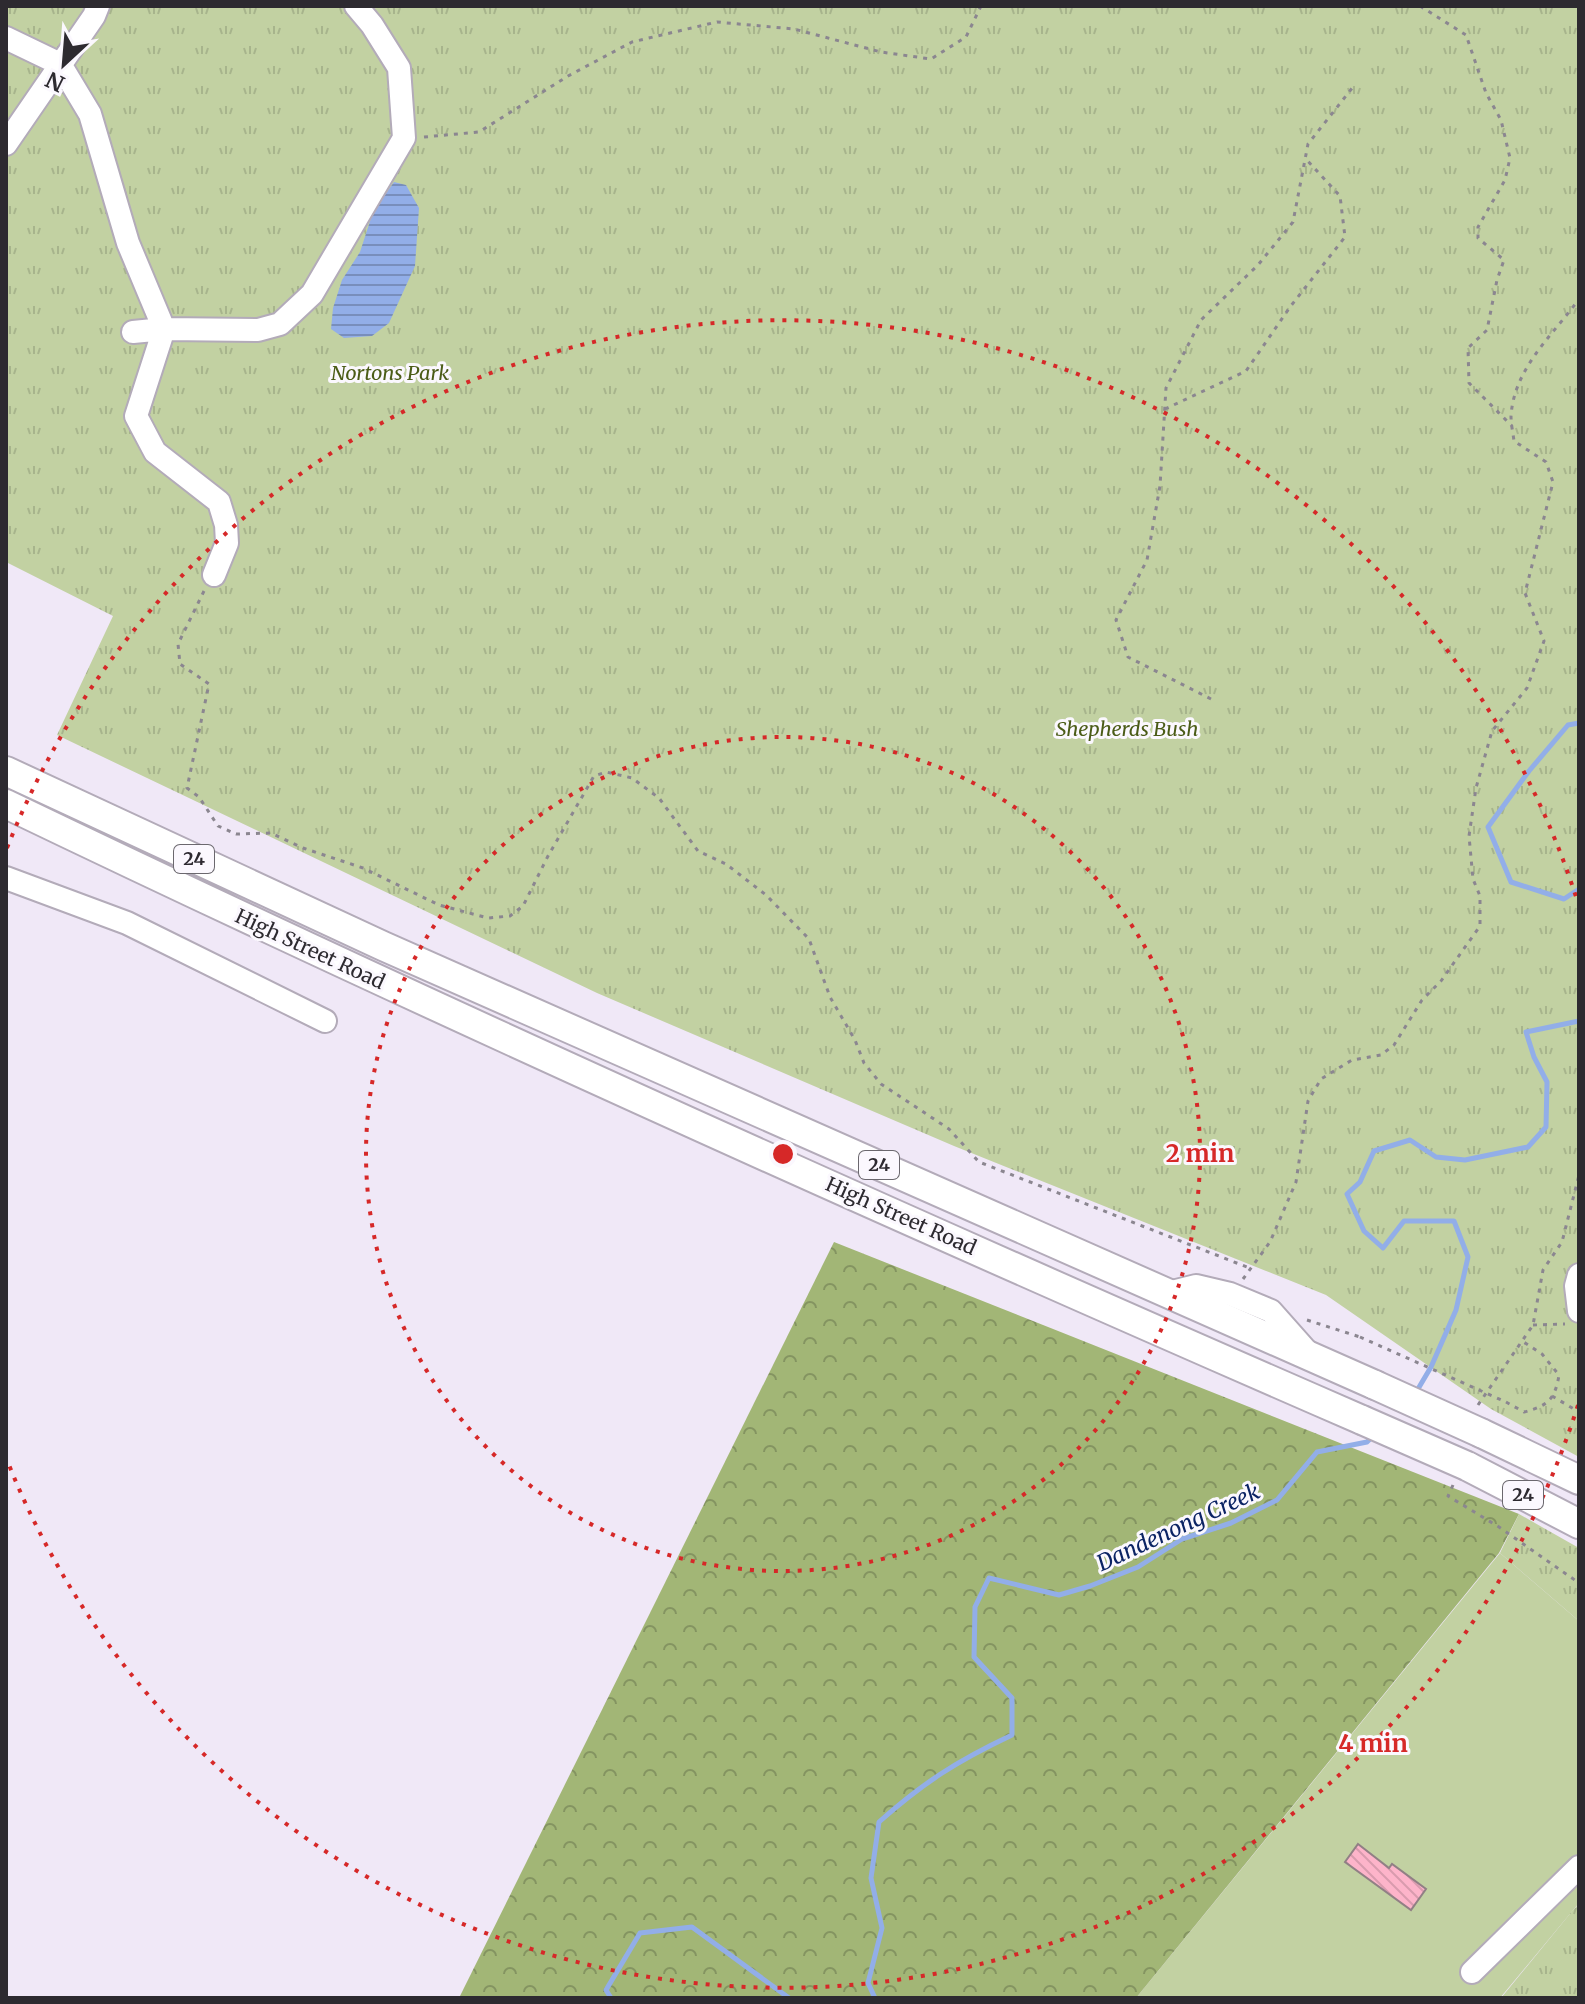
<svg xmlns="http://www.w3.org/2000/svg" width="1585" height="2004" viewBox="0 0 1585 2004" font-family="Merriweather,serif">
	<defs>
		<pattern id="forest-crowns" width="20" height="18" patternUnits="userSpaceOnUse" patternTransform="scale(2)"><rect width="20" height="18" fill="#a2b676"/><path d="M2 6a3 3 0 1 1 6 0M12 15a3 3 0 1 1 6 0" fill="none" stroke="#849461"/></pattern>
		<pattern id="park-tufts" width="24" height="20" patternUnits="userSpaceOnUse" patternTransform="scale(2)"><rect width="24" height="20" fill="#c2d1a2"/><path d="M3 7l-1-3M5 7V3M7 7l1-3M15 17l-1-3M17 17v-4M19 17l1-3" fill="none" stroke="#a7b48c"/></pattern>
		<pattern id="water-rules" width="6" height="5" patternUnits="userSpaceOnUse" patternTransform="scale(2)"><rect width="6" height="5" fill="#92aee8"/><path d="M0 2.5h6" fill="none" stroke="#788ebc"/></pattern>
		<pattern id="building-back-hatch" width="6" height="6" patternUnits="userSpaceOnUse" patternTransform="scale(2)"><rect width="6" height="6" fill="#fdb4ca"/><path d="M-1 5l2 2M0 0l6 6M5-1l2 2" fill="none" stroke="#d99bae"/></pattern>
	</defs>
	<rect width="100%" height="100%" fill="#f0e8f7"/>
	<path fill="#c2d1a2" d="M1500 1553 1579 1621V1903L1500 1998H1136Z"/>
	<path fill="url(#forest-crowns)" d="M834 1242 1519 1514 1499 1553 1136 1998H459Z"/>
	<path fill="url(#park-tufts)" d="M6 6H1579V1457L1491 1409 1326 1295 954 1146 597 993 57 735 113 616 6 562Z
		M1519 1514 1579 1548V1621L1500 1553Z
		M1579 1904V1998H1501L1573 1910Z"/>
	<path fill="url(#water-rules)" d="M394 182 406 185 419 208 415 266 389 323 372 336 344 338 331 329 333 308 342 280 360 252 373 212Z"/>
	<g fill="none" stroke-linecap="round" stroke-linejoin="round">
		<path stroke="#92aee8" stroke-width="5" d="M1579 723 1568 725 1529 771 1488 827 1511 882 1564 899 1579 889
			M1415 1394 1431 1367 1456 1310 1468 1257 1454 1221H1404L1383 1248 1364 1231 1347 1194 1360 1182 1374 1151 1410 1140 1436 1157 1465 1160 1528 1147 1546 1127 1547 1082 1534 1057 1526 1032 1579 1021
			M611 1998 606 1990 640 1933 692 1927 789 1998
			M875 1998 868 1983 882 1928 871 1878 879 1822C924 1782 957 1761 1012 1735V1698L974 1657 975 1607 989 1578 1059 1595 1090 1586 1138 1567 1182 1539 1231 1523 1277 1500 1317 1452 1367 1442 1374 1435"/>
	</g>
	<path fill="url(#building-back-hatch)" stroke="#918085" stroke-width="2" d="M1358 1844 1389 1868 1392 1864 1426 1889 1411 1910 1345 1862Z"/>
	<g fill="none" stroke-linecap="round" stroke-linejoin="round">
		<g stroke="#b3abb9" stroke-width="26">
			<path id="minor" d="M6 38 60 64 90 114 128 243 164 329 258 330 280 324 312 294 404 138 399 68 372 25 356 6
				M6 144 94 16 98 6
				M133 332 164 329 136 416 155 452 219 502 226 525 227 543 214 575
				M6 878 127 923 325 1021
				M1579 1275 1576 1286 1579 1311
				M1168 1293 1196 1286 1230 1294 1271 1311 1310 1355
				M1472 1972 1579 1867"/>
		</g>
		<g stroke="#b3abb9" stroke-width="32">
			<path id="major" d="M6 771 383 946 1375 1385
				M6 804C453 1019 907 1222 1362 1420
				M1481 1433 1579 1480
				M1467 1466 1579 1524"/>
		</g>
		<path stroke="#8b8690" stroke-width="3" stroke-dasharray="4 6" stroke-linecap="butt" d="M1420 6 1466 35 1486 93 1501 120 1510 158 1505 180 1478 227V238L1504 260 1497 280 1487 330 1468 348 1469 383 1512 426
			M424 137 479 132 568 76 632 42 717 22 794 29 881 52 931 59 966 37 981 6
			M1165 409 1246 371 1290 307 1345 237 1340 196 1305 158
			M204 591 178 644 180 664 209 684 187 788 199 797 218 826 236 834 271 833 303 848 363 868 439 905 488 918 510 916 523 906 548 856 594 776 606 772 632 778 659 798 698 851 726 864 766 895 809 939 830 997 855 1040 864 1063 881 1084 949 1129 979 1162 1252 1269
			M1211 699 1128 657 1116 620 1147 560 1160 486 1166 388 1201 320 1258 265 1293 222 1308 144 1353 87
			M1243 1279 1270 1242 1296 1182 1308 1101 1321 1079 1352 1060 1381 1055 1394 1045 1422 1000 1441 981 1480 926V896L1473 879 1469 836 1476 788 1492 731 1527 688 1544 641 1525 593 1553 482 1546 462 1514 441C1513 433 1511 424 1511 416 1514 368 1553 335 1579 299
			M1307 1320 1360 1337
			M1533 1325 1565 1324
			M1552 1396 1579 1412
			M1506 1402 1524 1412C1547 1406 1555 1400 1559 1375L1542 1354 1522 1341
			M1478 1405 1533 1325 1543 1270 1562 1242 1579 1175
			M1453 1485 1448 1496 1499 1527 1579 1583"/>
		<use href="#minor" stroke="#fff" stroke-width="22"/>
		<use href="#major" stroke="#fff" stroke-width="28"/>
		<g stroke="#b3abb9" stroke-width="32" stroke-linecap="butt">
			<path id="major-bridge" d="M1375 1385 1481 1433
				M1362 1420 1467 1466"/>
		</g>
		<path stroke="#8b8690" stroke-width="3" stroke-dasharray="4 6" stroke-linecap="butt" d="M1360 1337 1506 1402"/>
		<use href="#major-bridge" stroke="#fff" stroke-width="28"/>
	</g>
	<g fill="none" stroke="#d62828" stroke-width="4" stroke-dasharray="4 8">
		<circle cx="783" cy="1154" r="417"/>
		<path d="M1578 1405A834 834 0 0 1 7 1460M7 848A834 834 0 0 1 1578 903"/>
	</g>
	<g text-anchor="middle" stroke-width="6" stroke-linejoin="round" paint-order="stroke">
		<g fill="#fbf8fe" stroke="#6b686e" stroke-width="2">
			<rect x="174" y="845" width="40" height="28" rx="6"/>
			<rect x="859" y="1151" width="40" height="28" rx="6"/>
			<rect x="1503" y="1481" width="40" height="28" rx="6"/>
		</g>
		<g font-size="18" font-weight="bold" fill="#2d2a30">
			<text x="194" y="865">24</text>
			<text x="879" y="1171">24</text>
			<text x="1523" y="1501">24</text>
		</g>
		<g font-size="20" font-style="italic" fill="#4b5c17" stroke="#fbf8fe">
			<text x="390" y="380">Nortons Park</text>
			<text x="1127" y="736">Shepherds Bush</text>
		</g>
		<g font-size="20" fill="#2d2a30" stroke="#fbf8fe">
			<text transform="translate(310 949) rotate(25)" y="7">High Street Road</text>
			<text transform="translate(901 1216) rotate(24)" y="7">High Street Road</text>
		</g>
		<g font-size="22" font-style="italic" fill="#0b2364" stroke="#fbf8fe">
			<text transform="translate(1178 1527) rotate(-25)" y="8">Dandenong Creek</text>
		</g>
	</g>
	<circle cx="783" cy="1154" r="12" fill="#d62828" stroke="#fbf8fe" stroke-width="4"/>
	<g font-size="24" text-anchor="middle" font-weight="bold" fill="#d62828" stroke="#fbf8fe" stroke-width="6" stroke-linejoin="round" paint-order="stroke">
		<text x="1200" y="1162">2 min</text>
		<text x="1373" y="1752">4 min</text>
	</g>
	<rect width="1585" height="2004" fill="none" stroke="#2d2a30" stroke-width="16"/>
	<g transform="translate(64 64) rotate(206)" stroke="#fbf8fe" stroke-width="6" paint-order="stroke">
	<path d="M0-6L14 30L0 20L-14 30Z" fill="#2d2a30"/>
	<text y="-12" font-size="22" font-weight="bold" text-anchor="middle" fill="#2d2a30">N</text>
	</g>
</svg>
